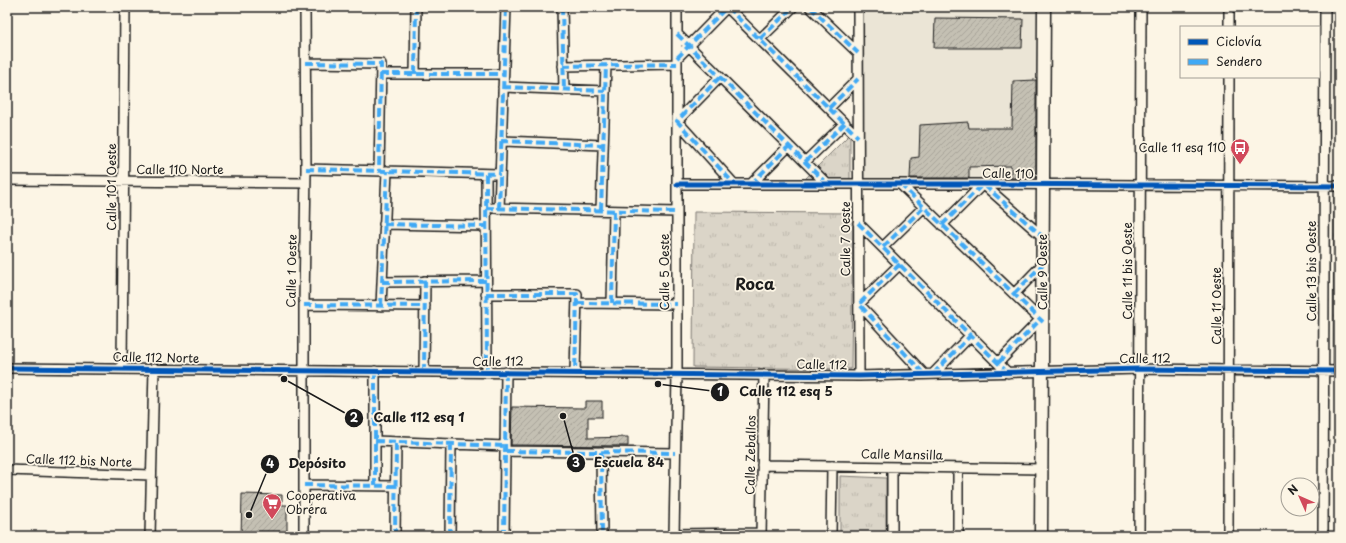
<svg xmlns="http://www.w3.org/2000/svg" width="1346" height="543" viewBox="0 0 1346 543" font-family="'Playpen Sans',sans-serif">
	<defs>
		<pattern id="park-tufts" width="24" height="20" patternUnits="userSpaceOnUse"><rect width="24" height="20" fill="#dbd5c8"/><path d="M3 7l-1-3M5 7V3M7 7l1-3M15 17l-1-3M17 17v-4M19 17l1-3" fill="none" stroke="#bbb6ab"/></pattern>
		<pattern id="building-hatch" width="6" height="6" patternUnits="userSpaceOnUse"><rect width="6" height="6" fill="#c4c0b3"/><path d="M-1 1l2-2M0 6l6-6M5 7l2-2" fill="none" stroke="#a8a499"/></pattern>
	</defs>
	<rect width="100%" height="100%" fill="#fcf5e5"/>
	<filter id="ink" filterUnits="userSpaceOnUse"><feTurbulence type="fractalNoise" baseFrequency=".025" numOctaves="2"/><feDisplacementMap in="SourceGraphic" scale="8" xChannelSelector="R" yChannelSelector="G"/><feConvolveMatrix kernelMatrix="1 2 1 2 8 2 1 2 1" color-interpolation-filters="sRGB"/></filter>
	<g filter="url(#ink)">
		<path fill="#ebe5d6" d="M858 7H1044L1043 185 858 184Z"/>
		<path fill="url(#park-tufts)" stroke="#7c7872" d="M850 134V185L803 181Z
			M1334 197H1339V365H1333Z
			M694 212 853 213 851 369 693 367Z
			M840 476 886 478V536H840Z"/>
		<path fill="url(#building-hatch)" stroke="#1c1c1c" d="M935 18 1023 19 1022 48H934Z
			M1036 80V172L1029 178H1011V166L969 167V178H910L911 158 919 157 920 125 968 122 969 128H1012L1013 81Z
			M585 401H602V417H588V438L628 437V446L511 445 512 407 585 408Z
			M242 494 282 495V505H287V536H241Z"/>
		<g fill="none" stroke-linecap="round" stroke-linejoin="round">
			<g stroke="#1c1c1c" stroke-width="12">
				<path id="street" d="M562 7 564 90
					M810 7 858 53
					M858 7 859 376
					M1229 27V7
					M677 34 827 184
					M760 39 793 7
					M677 58 727 7 858 137
					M306 63 381 64 379 171
					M563 66 677 64
					M381 74H503
					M415 74 416 7
					M720 77 677 121 734 184
					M503 87 605 91
					M829 108 858 79
					M501 141 603 145
					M805 162 845 123
					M306 169 500 174
					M486 174 487 372
					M7 180 305 183
					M677 184H983L1339 186
					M751 184 789 146
					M900 184 1043 322
					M493 208 677 212
					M499 209 506 7
					M601 210 606 65
					M858 223 1008 373
					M384 224 486 226
					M942 225 983 184 1043 237
					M883 247 924 207
					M900 264 859 304 924 374
					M382 282 486 281
					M486 294H577L575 373
					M1014 294 1043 264
					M577 303 677 304
					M612 303 614 211
					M304 305 425 306
					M381 306 387 171
					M998 363 1040 320
					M7 368 859 376 1140 369 1339 371
					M122 368 125 7
					M375 371V485
					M424 372 425 281
					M933 374 971 335
					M375 441 505 446
					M505 451 675 453
					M601 452 602 536
					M762 465 1041 469
					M958 468V536
					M7 470 151 475
					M304 485 396 486
					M674 534 761 533
					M150 536 154 368
					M304 536V305L306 169 305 7
					M395 536 396 442
					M450 536 451 444
					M504 536 506 372
					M674 536 677 374V7
					M761 536 764 375
					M831 536 832 466
					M892 536V467
					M1139 536 1141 7
					M1228 536 1229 77
					M1323 536 1325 7"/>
			</g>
			<g stroke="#1c1c1c" stroke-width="15">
				<path id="secondary" d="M1041 536 1044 7"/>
			</g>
			<use href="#street" stroke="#fcf5e5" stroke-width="9"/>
			<use href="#secondary" stroke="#fcf5e5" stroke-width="12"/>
			<path stroke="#3fa9f5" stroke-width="4" stroke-dasharray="8 4" stroke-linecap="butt" d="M562 7 564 90
				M810 7 858 53
				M677 34 827 184
				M760 39 793 7
				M677 58 727 7 858 137
				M306 63 381 64 379 171
				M563 66 677 64
				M381 74H503
				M415 74 416 7
				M720 77 677 121 734 184
				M503 87 605 91
				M829 108 858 79
				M501 141 603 145
				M805 162 845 123
				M306 169 500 174
				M486 174 487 372
				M751 184 789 146
				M900 184 1043 322
				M486 208 677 212
				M499 209 506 7
				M601 210 606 65
				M858 223 1008 373
				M384 224 486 226
				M942 225 983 184 1043 237
				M883 247 924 207
				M900 264 859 304 924 374
				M382 282 486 281
				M486 294H577L575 373
				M1014 294 1043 264
				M577 303 677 304
				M612 303 614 211
				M304 305 425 306
				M381 306 387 171
				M998 363 1040 320
				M375 371V485
				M424 372 425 281
				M933 374 971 335
				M375 441 505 446
				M505 451 675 453
				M601 452 602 536
				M304 485 396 486
				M395 536 396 442
				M450 536 451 444
				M504 536 506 372"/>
			<g stroke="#fcf5e5" stroke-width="8">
				<path id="cycleway" d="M677 184H983L1339 186
					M7 368 859 376 1140 369 1339 371"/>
			</g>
			<use href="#cycleway" stroke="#0057b8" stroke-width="5"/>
		</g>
	</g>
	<defs>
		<g id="bus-pin" transform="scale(1)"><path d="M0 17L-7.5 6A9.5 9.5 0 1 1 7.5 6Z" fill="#d1495b" stroke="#fcf5e5"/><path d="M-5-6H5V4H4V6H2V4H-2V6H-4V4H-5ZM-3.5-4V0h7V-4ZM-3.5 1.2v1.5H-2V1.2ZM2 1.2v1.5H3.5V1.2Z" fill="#fff"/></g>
		<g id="supermarket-pin" transform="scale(1)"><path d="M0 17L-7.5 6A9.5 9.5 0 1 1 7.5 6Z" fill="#d1495b" stroke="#fcf5e5"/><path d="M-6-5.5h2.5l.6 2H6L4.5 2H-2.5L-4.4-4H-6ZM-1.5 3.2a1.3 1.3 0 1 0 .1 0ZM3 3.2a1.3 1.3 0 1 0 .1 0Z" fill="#fff"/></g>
	</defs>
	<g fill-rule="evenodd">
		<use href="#bus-pin" x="1240" y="148"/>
		<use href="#supermarket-pin" x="272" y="503"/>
	</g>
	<g text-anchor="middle" stroke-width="3.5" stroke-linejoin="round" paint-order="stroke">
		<g font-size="12" fill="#1c1c1c" stroke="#fcf5e5" text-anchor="end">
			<text x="1226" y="152">Calle 11 esq 110</text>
			<text x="286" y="500" text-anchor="start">Cooperativa<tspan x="286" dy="14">Obrera</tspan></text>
		</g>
		<g font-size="12" fill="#1c1c1c" stroke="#fcf5e5">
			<text x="180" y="174">Calle 110 Norte</text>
			<text transform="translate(1008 174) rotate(1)" y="4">Calle 110</text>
			<text transform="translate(112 187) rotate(-90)" y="4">Calle 101 Oeste</text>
			<text transform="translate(846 239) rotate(-90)" y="4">Calle 7 Oeste</text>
			<text transform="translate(292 271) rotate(-89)" y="4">Calle 1 Oeste</text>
			<text transform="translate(1128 271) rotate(-90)" y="4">Calle 11 bis Oeste</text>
			<text transform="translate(1312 271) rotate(-90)" y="4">Calle 13 bis Oeste</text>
			<text transform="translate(665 272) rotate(-90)" y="4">Calle 5 Oeste</text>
			<text transform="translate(1043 272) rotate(-90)" y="4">Calle 9 Oeste</text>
			<text transform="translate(1217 306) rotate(-90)" y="4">Calle 11 Oeste</text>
			<text transform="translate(156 358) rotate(1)" y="4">Calle 112 Norte</text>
			<text x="1145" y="363">Calle 112</text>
			<text x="498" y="366">Calle 112</text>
			<text transform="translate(822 365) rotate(1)" y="4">Calle 112</text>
			<text transform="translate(751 455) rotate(-89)" y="4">Calle Zeballos</text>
			<text transform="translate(902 455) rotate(1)" y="4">Calle Mansilla</text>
			<text transform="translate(79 461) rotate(2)" y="4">Calle 112 bis Norte</text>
		</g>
		<g font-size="16" font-weight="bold" fill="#1c1c1c" stroke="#fcf5e5">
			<text x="755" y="290">Roca</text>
		</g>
	</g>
	<path fill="none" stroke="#1c1c1c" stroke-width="1.5" d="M658 384L720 392M284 379L354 418M563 416L576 463M249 515L270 464"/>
	<g fill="#1c1c1c" stroke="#fcf5e5" stroke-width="1.5">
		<circle cx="658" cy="384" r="4"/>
		<circle cx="284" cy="379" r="4"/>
		<circle cx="563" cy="416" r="4"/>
		<circle cx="249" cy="515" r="4"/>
		<circle cx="720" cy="392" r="10"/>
		<circle cx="354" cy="418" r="10"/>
		<circle cx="576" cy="463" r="10"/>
		<circle cx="270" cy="464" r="10"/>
	</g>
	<g font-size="12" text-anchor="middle" font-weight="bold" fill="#fff">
		<text x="720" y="396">1</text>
		<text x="354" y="422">2</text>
		<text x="576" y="467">3</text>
		<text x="270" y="468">4</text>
	</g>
	<g font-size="13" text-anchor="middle" font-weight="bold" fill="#1c1c1c" stroke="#fcf5e5" stroke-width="3.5" stroke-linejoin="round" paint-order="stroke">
		<text x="786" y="396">Calle 112 esq 5</text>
		<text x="419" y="422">Calle 112 esq 1</text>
		<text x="629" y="467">Escuela 84</text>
		<text x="317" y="468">Depósito</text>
	</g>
	<rect width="1346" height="543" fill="none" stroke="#fcf5e5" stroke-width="24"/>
	<rect x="12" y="12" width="1322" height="519" fill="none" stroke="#1c1c1c" stroke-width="1.5" filter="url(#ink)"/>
	<rect x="1180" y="26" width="140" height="52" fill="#fcf5e5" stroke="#a29e95"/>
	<rect x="1188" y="39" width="20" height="6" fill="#0057b8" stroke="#a29e95"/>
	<text x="1216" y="46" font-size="12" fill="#1c1c1c">Ciclovía</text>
	<rect x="1188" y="59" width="20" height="6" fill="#3fa9f5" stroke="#a29e95"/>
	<text x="1216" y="66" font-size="12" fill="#1c1c1c">Sendero</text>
	<g transform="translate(1300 497) rotate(315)"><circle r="19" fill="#fcf5e5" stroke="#a29e95"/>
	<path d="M0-3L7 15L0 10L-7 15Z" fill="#d1495b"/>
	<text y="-6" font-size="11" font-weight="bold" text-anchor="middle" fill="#1c1c1c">N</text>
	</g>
</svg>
